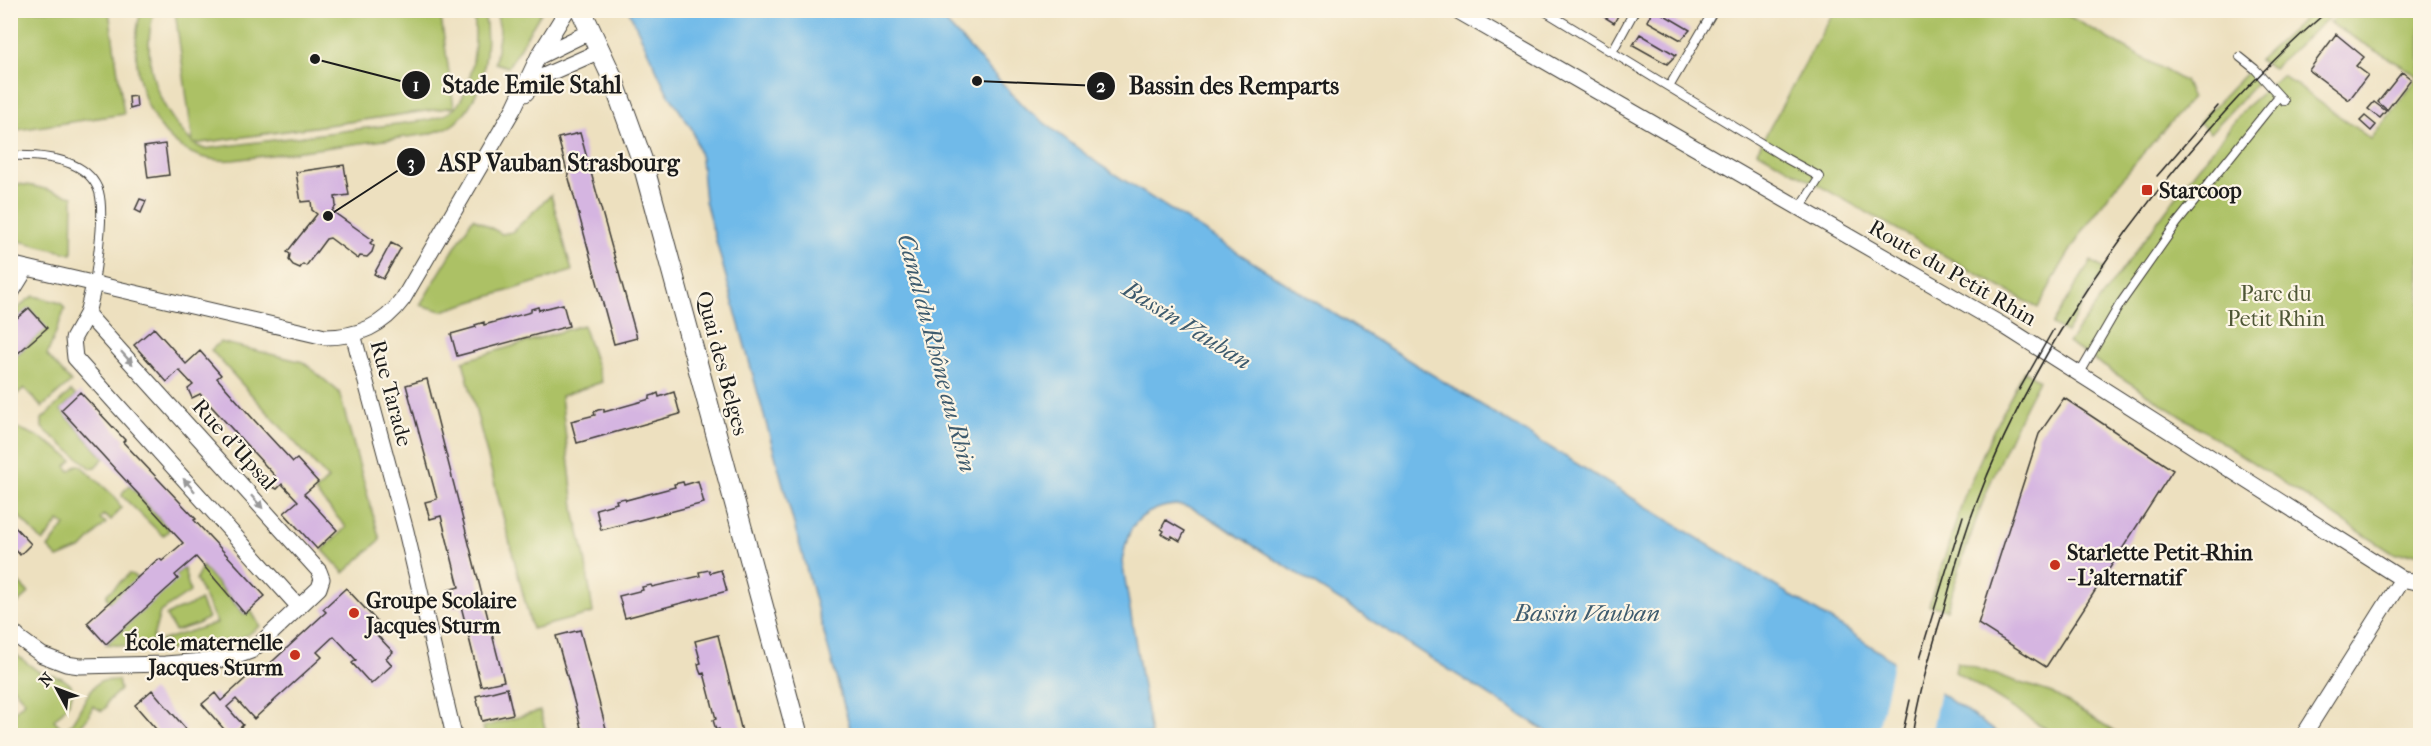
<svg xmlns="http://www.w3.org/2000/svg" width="2431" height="746" viewBox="0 0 2431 746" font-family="'IM FELL French Canon',serif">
	<rect width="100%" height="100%" fill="#fcf5e5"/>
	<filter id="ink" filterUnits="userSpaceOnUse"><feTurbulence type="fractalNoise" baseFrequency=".0167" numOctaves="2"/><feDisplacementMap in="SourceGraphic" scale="12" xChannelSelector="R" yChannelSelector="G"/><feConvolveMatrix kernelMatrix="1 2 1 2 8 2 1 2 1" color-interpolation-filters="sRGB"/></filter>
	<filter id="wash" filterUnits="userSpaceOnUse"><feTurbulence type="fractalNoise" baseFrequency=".008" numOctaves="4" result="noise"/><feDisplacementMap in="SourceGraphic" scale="24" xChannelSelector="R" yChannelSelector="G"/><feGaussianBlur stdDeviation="1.35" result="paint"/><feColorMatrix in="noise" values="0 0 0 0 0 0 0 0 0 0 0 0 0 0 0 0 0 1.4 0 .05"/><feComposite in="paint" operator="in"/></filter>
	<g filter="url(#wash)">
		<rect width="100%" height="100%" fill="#ede0bf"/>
		<path fill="#acc165" stroke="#646e40" stroke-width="1.5" d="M11 10 109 11 124 114 11 131Z
			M141 11H154C140 60 157 108 193 143L175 11H440L454 107 194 144 204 149 428 120C437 118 447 115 454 109 474 89 478 37 473 11H484C491 48 485 96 455 123 448 129 437 131 429 134L233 160C155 167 123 75 141 11Z
			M496 11H542L508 67 495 63 500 30Z
			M1834 11H2060L2184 81 2192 98C2149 146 2106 194 2072 248 2059 268 2049 288 2038 308L1757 151Z
			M2313 11H2336L2273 68 2259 60Z
			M2344 11H2420V553L2394 554 2068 343 2187 182 2245 108 2282 75 2371 139 2419 76 2329 23Z
			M2249 70 2257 83 2210 133 2199 122Z
			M11 183 33 186 73 196 72 254 11 239Z
			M551 195 572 271 442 311 420 305 473 218 502 234 512 232Z
			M2091 261 2104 269 2066 333 2052 325Z
			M34 296 61 303 65 309 47 355 71 382 42 407 24 388 11 400V360L46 328 29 308 11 324V316L27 300Z
			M583 325 602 382 561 396 575 515 585 558 593 613 532 629 463 361Z
			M220 342 303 362 339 392 380 540 344 573 323 550 346 527 315 492 328 479 211 350Z
			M2024 371 2039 380C1999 453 1970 529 1947 610L1929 605 1965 494 1994 429Z
			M71 391 76 396 61 410 104 458 95 467 91 468 42 428V419Z
			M11 427C32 431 56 446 72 460L66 466 70 471 77 465H80L116 498 121 508 111 520 103 515 100 519 106 523 82 548 58 558 48 548 65 525 59 521 43 542 11 508Z
			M130 485 169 530 163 536 122 496 123 492Z
			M202 566 244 614 250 609 260 626C226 653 199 649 158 650L159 641 217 623 196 580Z
			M184 568 190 592 160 612 150 649 106 644 177 579 175 575Z
			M129 574 134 575 137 579 111 603 107 598V594Z
			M15 579 29 593 15 606 11 601 10 584Z
			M200 600 208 618 198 624 175 631 166 616C177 607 190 608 200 600Z
			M10 650 39 672 62 678 71 685C76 699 64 710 54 720L65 731C80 717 84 693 100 681L118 680 120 690 107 702 106 707 102 711 93 706 87 719 76 729 74 735H11V715L25 701 11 685Z
			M1957 662 2052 693 2121 735H2056L1955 672Z
			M540 711 547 735H485L483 727Z"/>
		<path fill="#70bae9" stroke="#466b82" stroke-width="1.5" d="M629 11H935L1025 108 1100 165 1358 329 1850 632 2001 735H1552L1205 515C1199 512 1193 508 1187 507 1169 501 1141 512 1132 528 1126 538 1125 549 1122 561L1151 735H852L705 201 701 159 692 129 667 92Z"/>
		<path fill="#ede0bf" d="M1894 659 1940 690 1931 735H1877Z"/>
		<g id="blocks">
			<path fill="#d5b5e1" d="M1593 10H1621L1614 23Z
				M1653 10H1656L1690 30 1681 40 1647 21Z
				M1640 34 1676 55 1667 64 1633 45Z
				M2336 34 2364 57 2356 66 2368 75 2349 100 2309 70Z
				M2402 72 2411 79 2387 110 2378 102Z
				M136 96 137 107 130 109 129 97Z
				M2374 102 2386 111 2380 118 2368 109Z
				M2365 116 2376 125 2371 131 2360 121Z
				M580 133 637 338 614 344 558 138Z
				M165 144 169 175 148 178 144 147Z
				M344 165 349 195 335 197 336 206 332 211 373 240 370 243 374 246 372 252 367 257 360 256 358 259 330 238 326 239 306 266 303 264 300 268 293 265 289 260 290 254 287 252 317 214 312 210 311 201 301 202 296 172Z
				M140 199 146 201 141 213 135 210Z
				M391 243 401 248 383 279 374 274Z
				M563 304 569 326 457 356 451 334 476 327 475 325 484 322V325L531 312V309L538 307 539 310Z
				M29 308 47 328 10 360V324Z
				M154 328 186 364 200 351 221 375 217 378 255 421 293 462 297 459 318 482 304 494 337 530 317 549 284 513 298 501 282 484 277 489 269 485 275 476 200 394 192 398 188 389 193 385 179 370 167 382 134 345Z
				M427 379 504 681 481 686 461 606 453 608 448 590 459 587 441 516 430 519 425 502 437 499 406 385Z
				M80 392 125 440 123 442 196 519 194 520 265 596 245 614 196 557 175 575 178 579 106 644 87 623 157 560 160 559 162 561 183 543 61 410Z
				M674 392 680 414 577 443 571 421 595 415 594 412 598 410 604 409V412L650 399V396L654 395 658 393 659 397Z
				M2064 398 2173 470 2046 667 1978 624 2039 434Z
				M698 481 704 503 601 530 596 509 617 503 616 500 625 498 626 500 675 487 674 484 683 482 684 485Z
				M1166 520 1185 531 1180 541 1172 536 1171 539 1162 534 1164 531 1161 529Z
				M10 522 31 544 20 555 14 548 10 551Z
				M709 570 710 573 721 570 727 591 625 618 619 596 643 590 642 587 651 585 652 587 700 576 699 572Z
				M346 588 384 629 377 635 393 652 386 658 392 665 371 684 352 663 356 660 334 636 317 652 322 657 254 719 236 699 227 707 243 725 230 736 202 704 215 693 221 701 258 667 262 671 326 612 323 609Z
				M580 630 608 736H583L578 716 556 636Z
				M718 635 743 736H721L719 729 716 730 713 720 716 719 704 673 701 674 699 669 698 664 701 663 695 641Z
				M507 688 513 714 482 721 476 696Z
				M152 690 186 729 178 736H162L135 705Z"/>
		</g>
	</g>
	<g filter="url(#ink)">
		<use href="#blocks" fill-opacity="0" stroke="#3b3934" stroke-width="1.5"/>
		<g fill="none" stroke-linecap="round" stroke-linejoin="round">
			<g stroke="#3b3934" stroke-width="10">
				<path id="service" d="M1543 10 1787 159 1820 177 1800 208
					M1612 52 1635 10
					M2240 57 2255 69 2284 101
					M1669 87 1714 10
					M10 156C40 155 88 158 99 192 105 214 97 261 94 284
					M2080 373 2120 304 2177 223 2279 96"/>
			</g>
			<g stroke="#3b3934" stroke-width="17">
				<path id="minor" d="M1456 10 2004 326 2402 579 2420 583
					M540 56 591 31
					M525 94 541 77 600 51
					M10 264 325 337C358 337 383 326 403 299L514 108 538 57 567 10
					M94 284 87 314 73 339 75 358 299 607
					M10 295 26 269
					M353 334 406 531 454 736
					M10 629 19 638 42 655 66 664 80 666 165 664 229 659 251 651 262 642 319 588 322 579 319 571 87 314
					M2303 736 2402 579"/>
			</g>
			<g stroke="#3b3934" stroke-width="22">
				<path id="secondary" d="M581 10 612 77 642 160 798 736"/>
			</g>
			<use href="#service" stroke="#fff" stroke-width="8"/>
			<use href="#minor" stroke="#fff" stroke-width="15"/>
			<use href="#secondary" stroke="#fff" stroke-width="20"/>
			<path stroke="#1c1c1c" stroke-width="1.5" d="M2157 176 2218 106
				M2019 390 2053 330
				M1919 659 1963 516
				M1902 736 1910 700
				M1912 736C1919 692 1931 650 1944 608 1953 576 1961 544 1973 512 2024 373 2109 243 2207 132 2245 89 2285 47 2329 10"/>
		</g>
		<defs><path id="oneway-solid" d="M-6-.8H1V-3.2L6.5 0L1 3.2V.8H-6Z" transform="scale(1.5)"/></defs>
		<g fill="#999">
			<use href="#oneway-solid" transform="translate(127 358) rotate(48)"/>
			<use href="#oneway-solid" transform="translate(189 485) rotate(-132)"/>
			<use href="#oneway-solid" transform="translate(257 502) rotate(48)"/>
		</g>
	</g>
	<g fill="#c8321e" stroke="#fcf5e5" stroke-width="2">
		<rect x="2141" y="184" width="12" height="12" rx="3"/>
		<circle cx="2055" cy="565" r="6"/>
		<circle cx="354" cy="613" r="6"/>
		<circle cx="295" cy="655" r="6"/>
	</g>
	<g text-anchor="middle" stroke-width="4.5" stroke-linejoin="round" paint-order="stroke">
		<g font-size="22" font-weight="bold" fill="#1c1c1c" stroke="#fcf5e5" text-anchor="start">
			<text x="2159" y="198">Starcoop</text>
			<text x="2067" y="560">Starlette Petit-Rhin<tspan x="2067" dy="25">- L'alternatif</tspan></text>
			<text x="366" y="608">Groupe Scolaire<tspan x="366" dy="25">Jacques Sturm</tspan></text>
			<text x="283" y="650" text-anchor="end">École maternelle<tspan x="283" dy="25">Jacques Sturm</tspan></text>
		</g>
		<g font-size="22" fill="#1c1c1c" stroke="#fcf5e5">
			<text transform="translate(1953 272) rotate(30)" y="8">Route du Petit Rhin</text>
			<text transform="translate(723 363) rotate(75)" y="8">Quai des Belges</text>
			<text transform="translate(392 393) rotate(75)" y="8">Rue Tarade</text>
			<text transform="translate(235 444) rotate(48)" y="8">Rue d'Upsal</text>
		</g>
		<g font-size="22" fill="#4e5636" stroke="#fcf5e5">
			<text x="2276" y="301">Parc du<tspan x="2276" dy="25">Petit Rhin</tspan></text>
		</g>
		<g font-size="24" font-style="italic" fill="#3e5b6e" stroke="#fcf5e5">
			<text transform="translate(1187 325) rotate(32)" y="8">Bassin Vauban</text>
			<text transform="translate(937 353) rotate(75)" y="8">Canal du Rhône au Rhin</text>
			<text x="1587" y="621">Bassin Vauban</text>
		</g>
	</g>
	<path fill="none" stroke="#1c1c1c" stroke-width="2" d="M315 59L416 85M977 81L1101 86M328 216L411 162"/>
	<g fill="#1c1c1c" stroke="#fcf5e5" stroke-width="2">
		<circle cx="315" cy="59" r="6"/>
		<circle cx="977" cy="81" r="6"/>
		<circle cx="328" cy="216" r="6"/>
		<circle cx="416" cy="85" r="15"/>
		<circle cx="1101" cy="86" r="15"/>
		<circle cx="411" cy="162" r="15"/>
	</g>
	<g font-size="18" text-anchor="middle" font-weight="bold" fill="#fff">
		<text x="416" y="91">1</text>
		<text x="1101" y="92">2</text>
		<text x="411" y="169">3</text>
	</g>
	<g font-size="24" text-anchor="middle" font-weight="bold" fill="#1c1c1c" stroke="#fcf5e5" stroke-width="4.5" stroke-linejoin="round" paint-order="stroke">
		<text x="532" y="93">Stade Emile Stahl</text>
		<text x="1234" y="94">Bassin des Remparts</text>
		<text x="559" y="171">ASP Vauban Strasbourg</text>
	</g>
	<rect width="2431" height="746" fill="none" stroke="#fcf5e5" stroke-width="36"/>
	<g transform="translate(57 689) rotate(311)" stroke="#fcf5e5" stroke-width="4.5" paint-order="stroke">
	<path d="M0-4.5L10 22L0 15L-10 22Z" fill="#1c1c1c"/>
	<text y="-9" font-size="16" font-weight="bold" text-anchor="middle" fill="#1c1c1c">N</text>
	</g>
</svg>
